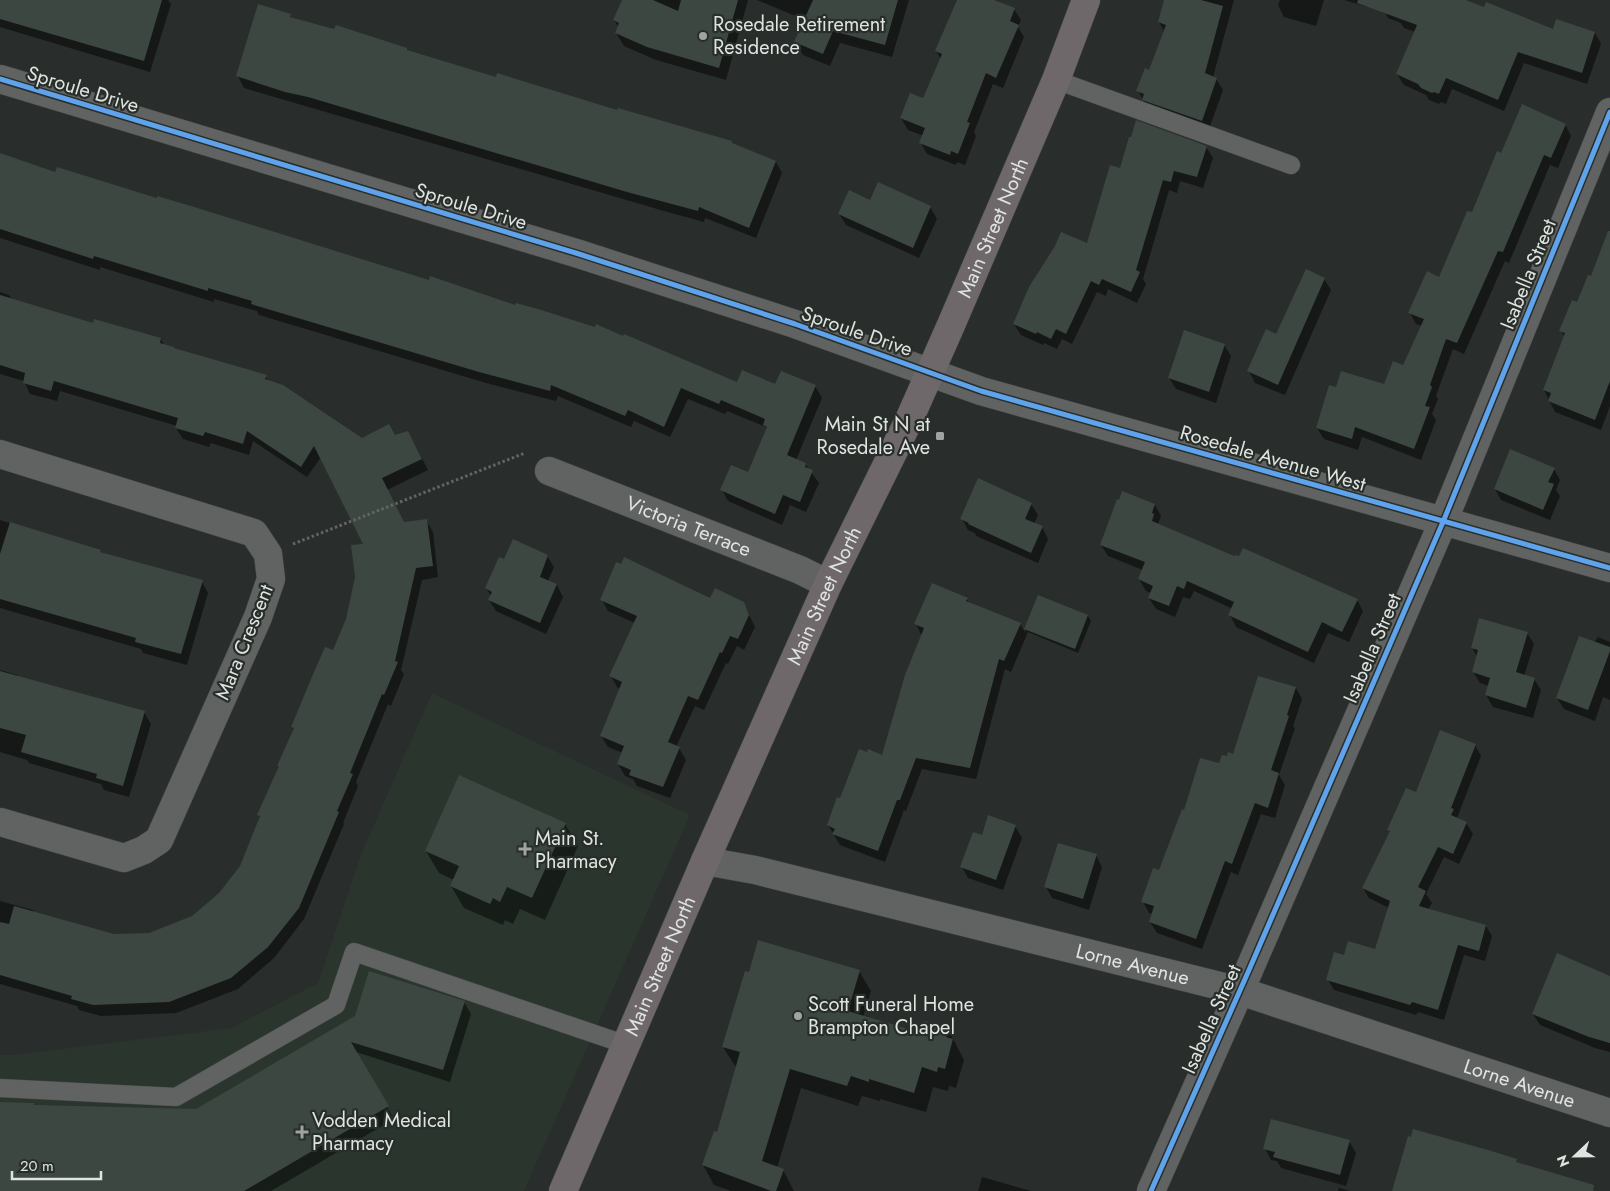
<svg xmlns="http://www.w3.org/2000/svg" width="1610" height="1191" viewBox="0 0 1610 1191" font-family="Jost,sans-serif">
	<rect width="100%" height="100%" fill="#292d2b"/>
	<path fill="#2a352e" d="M432 693 690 815 524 1191H0V1055H13L231 1028 318 983 361 854Z"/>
	<path fill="#0007" d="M0 0H168L171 4 150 72 0 27Z
		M623 0H748L726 80 656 60 624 46 616 33 619 28 614 20Z
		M757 0H909L892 57 840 43 830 66 803 55 796 42 805 20Z
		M967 0H991L1014 9 1021 20 1018 27 1024 37 1003 88 993 84 974 132 976 136 965 165 957 162 956 165 927 154 921 143 924 136 908 130 901 118 923 100 941 59 936 51Z
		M1165 0H1234L1213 77 1216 79 1223 90 1208 132 1150 111 1138 91 1150 71 1164 31 1159 22Z
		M1280 0H1324L1316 26 1284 17 1278 5Z
		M1344 0H1463L1554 31 1595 33 1601 44 1587 84 1524 63 1504 111 1452 89 1446 104 1441 102 1439 104 1429 100 1426 95 1404 85 1397 74 1415 32 1404 28 1401 23 1388 18 1385 12Z
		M290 15 292 19 407 49 408 52 497 78 733 145 776 162 782 173 756 238 705 218 704 222 664 211 244 88 238 76Z
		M1565 124 1571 136 1558 168 1550 165 1509 263 1505 261 1464 354 1453 349 1436 396 1438 399 1432 414 1436 420 1421 460 1362 437 1358 450 1324 439 1317 428 1337 388 1384 386 1403 366 1422 326 1416 324 1410 313 1440 279 1502 155Z
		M1206 147 1213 158 1203 188 1180 181 1177 193 1169 190 1143 279 1146 284 1137 303 1108 289 1106 296 1097 292 1072 344 1062 339 1057 349 1044 343 1043 345 1021 335 1014 324 1088 245 1121 169Z
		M0 153 1 155 56 174 58 169 257 227 738 383 815 386 822 398 796 460 805 464 819 483 806 512 790 505 782 525 728 501 722 490 749 474 767 430 766 427 727 411 725 414 688 399 670 437 634 421 631 427 558 396 556 401 486 383 259 315 257 311 214 299V302L100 267V270L0 238Z
		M878 184 930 207 937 219 919 258 846 225 839 214 871 201Z
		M1610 256V406L1601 430 1555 412 1544 390 1565 338 1561 330 1578 304 1591 277Z
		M1324 279 1331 290 1285 395 1255 383 1249 371Z
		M0 292 9 295 12 300 94 324 161 339 164 345 175 350 266 377 269 382 362 439 395 437 414 443 428 470 387 490 404 523 426 520 433 532 438 577 422 580 401 670 404 674 391 706 388 704 356 782 358 786 343 823 344 824 304 919 274 958 238 989 176 1013 101 1016 79 1010 77 1006 0 984V901L33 910 34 913 114 935 149 934 192 917 220 894 241 866 260 818 259 815 294 730 292 727 334 652 347 619 365 545 321 457 307 477 253 441 249 455 211 443 209 447 183 439 176 428 177 426 60 391 57 401 30 394 24 381 0 374Z
		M1224 345 1231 356 1216 403 1176 389 1169 378Z
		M1554 469 1560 480 1556 490 1560 496 1550 520 1501 500 1495 489Z
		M1031 504 1038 515 1034 524 1042 527 1048 539 1038 563 976 536 975 533 968 530 962 519Z
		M1155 505 1161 516 1158 524 1159 526 1235 558 1357 600 1363 611 1349 642 1328 633 1314 663 1236 627 1230 615 1233 609 1194 591 1190 599 1183 597 1175 617 1156 609 1149 598 1151 593 1146 591 1139 579 1143 570 1108 556 1101 545Z
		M0 520 100 551 101 553 202 582 208 593 187 665 143 653 141 649 0 608Z
		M547 556 554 567 548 581 557 585 563 597 546 634 496 611 489 600 491 596 486 588 505 561Z
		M1039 597 1088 616 1091 621 1078 653 1028 632 1011 672 1005 669 976 779 922 769 906 811 904 810 885 862 840 845 828 825 840 800 883 756 922 636 916 624 967 599 969 603 1020 624 1025 632Z
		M711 599 743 603 755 627 744 650 737 646 728 664 726 663 704 710 695 706 676 747 679 748 686 760 670 798 637 786 633 779 625 776 618 764 623 753 608 747 601 736 620 689 617 687 611 676 635 623 608 611 602 600Z
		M1527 633 1534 644 1524 676 1534 679 1541 690 1533 718 1493 707 1486 695 1489 686 1480 683 1473 672 1478 658 1472 648Z
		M1598 637 1610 642V700L1603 697 1595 721 1564 709 1557 698Z
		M0 670 17 675 19 677 144 712 151 724 129 797 104 790 101 784 29 763 27 760 0 752Z
		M1296 688 1302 699 1293 726 1295 728 1279 775 1285 785 1275 818 1261 814 1238 875 1231 872 1202 949 1157 933 1150 922 1153 914 1149 913 1143 902 1159 872 1184 811 1220 765 1227 758 1233 756Z
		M1475 745 1481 756 1457 818 1466 823 1473 834 1459 864 1444 857 1426 894 1432 903 1428 910 1486 926 1492 936 1485 961 1464 955 1444 1020 1418 1012 1416 1015 1334 990 1328 980 1345 957 1376 951 1389 908 1369 898 1363 888 1390 833 1389 830 1417 794Z
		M565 824 578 846 545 920 520 909 513 924 505 920 503 925 464 908 451 886 454 880 439 873 426 851Z
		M1015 826 1022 838 1003 890 968 878 962 867 982 836Z
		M1096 855 1102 867 1089 910 1052 898 1046 887Z
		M859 971 871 991 863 1017 922 1034 948 1029 964 1060 956 1088 949 1086 948 1091 933 1087 926 1112 880 1099V1101L862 1096 858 1106 801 1088 777 1168 783 1170 794 1191H731L714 1185 703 1165 718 1134 737 1067 735 1066 723 1047Z
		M1610 977V1052L1595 1048 1540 1025 1533 1014Z
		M464 1002 471 1014 450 1082 356 1052 394 1119 271 1191H0V1103L34 1104 35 1107 197 1110 356 1017Z
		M1349 1141 1356 1153 1346 1186 1281 1168 1277 1161 1271 1160 1265 1148Z
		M982 1177 1031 1191H978Z
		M1339 1188 1350 1191H1338Z"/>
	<path fill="#3d4742" d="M0 0H162L144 61 0 19Z
		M622 0H653L678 11 681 0H738L719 68 647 47 615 33 619 23 613 20Z
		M813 0H898L885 45 833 31 823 54 794 42Z
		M957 0H994L1015 8 1010 21 1019 25 996 78 986 73 967 122 970 123 958 154 951 151 950 155 919 143 925 128 900 118 910 93 923 98 942 54 935 51Z
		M1164 0H1201L1223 6 1205 73 1217 78 1202 121 1142 100 1144 94 1136 91 1145 68 1149 70 1166 25 1158 22Z
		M1358 0H1466L1484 7 1486 2 1553 29 1556 19 1595 32 1582 73 1518 52 1498 100 1446 78 1439 94 1434 92 1432 93 1421 88 1418 84 1396 74 1417 25 1357 3Z
		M258 4 291 14 290 17 334 29 336 25 407 48V50L496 77 497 73 617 110 618 108 732 141V143L776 161 749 228 699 207 698 211 627 192 308 97 285 92 236 76Z
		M1522 104 1566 124 1551 158 1544 155 1503 252 1498 251 1457 343 1446 339 1430 385 1432 387 1425 406 1430 407 1414 449 1355 427 1352 439 1316 428 1329 385 1336 387 1341 371 1384 384 1393 361 1403 365 1424 319 1408 313 1427 271 1439 277 1465 216 1467 211 1472 212 1497 151 1501 153Z
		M1136 120 1207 146 1197 177 1174 171 1171 182 1163 180 1136 270 1140 272 1131 292 1102 279 1099 285 1091 281 1066 334 1056 329 1051 339 1037 332 1036 334 1013 324 1029 287 1055 246 1061 232 1087 243 1110 165 1120 168 1129 137H1131Z
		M0 153 55 172 57 167 157 198V196L191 206 429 280 430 276 515 305 516 303 538 309 595 327 596 324 623 336 624 334 737 382 742 370 775 384 781 371 816 385 787 455 806 463 805 467 813 470 800 502 783 495 775 514 720 490 731 465 748 472 767 427 763 425 765 419 721 400 719 404 681 388 664 427 628 410 625 416 551 385 550 391 479 372 251 304 252 301 208 288V291L94 256 93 259 0 229Z
		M878 182 931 206 913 248 838 214 849 190 870 200Z
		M1608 231H1610V381L1595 420 1548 401 1551 393 1543 390 1565 333 1559 331 1572 300 1577 302 1588 275 1591 276Z
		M1306 269 1325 278 1278 385 1247 371 1266 329 1276 334Z
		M0 295 93 323 94 319 161 338 160 343 174 347V348L267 375 265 379 283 385 362 438 389 424 395 435 408 431 422 459 382 478 404 522 427 519 433 566 416 568 395 661 398 662 384 695 382 694 350 773 353 774 337 811 339 812 299 908 268 947 231 978 169 1002 93 1005 71 999 72 996 0 975V922L9 924 14 906 114 934 149 933 192 916 219 893 240 866 260 816 257 815 279 766H277L294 728 291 727 314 672 325 647 333 650 346 619 355 577 351 545 363 544 314 446 301 467 247 431 243 444 205 432 203 436 175 428 178 418 54 381 51 391 23 383 25 373 0 365Z
		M1184 330 1225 344 1209 392 1168 378Z
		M1510 449 1555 468 1548 482 1554 484 1543 510 1494 489Z
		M978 478 1032 503 1025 519 1043 526 1031 553 968 524 969 523 960 519Z
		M1122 491 1155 504 1152 513 1154 514 1152 521 1234 556 1235 555 1239 556 1243 548 1358 599 1342 632 1322 622 1308 652 1228 615 1234 602 1187 581 1184 589 1177 586 1169 606 1148 598 1153 586 1138 579 1145 562 1100 545 1117 499 1119 500Z
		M10 522 101 550 100 552 203 580 181 654 135 642 136 638 0 599V554Z
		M513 539 548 555 540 577 557 584 540 623 488 600 492 592 485 588 499 557 504 559Z
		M624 557 710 598 715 588 744 602 749 615 738 639 730 636 722 653 720 652 698 700 688 696 668 742 680 747 663 787 629 775 631 770 617 764 624 746 600 736 622 682 609 676 637 616 600 600 616 562 621 564Z
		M932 583 968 598 966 601 1021 623 1004 661 999 659 970 768 916 758 900 800H897L878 851 832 834 835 829 827 825 837 797 840 798 859 749 867 752 868 749 882 755 905 675 924 628 914 624Z
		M1038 595 1088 615 1075 649 1024 629Z
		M1479 618 1528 632 1516 672 1535 678 1526 708 1485 695 1490 678 1472 672 1478 650 1471 648Z
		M1579 636 1610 647V651L1588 710 1556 698Z
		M0 671 145 711 123 786 96 778 97 774 21 752 26 735 0 728Z
		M1258 676 1296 687 1287 715 1289 716 1271 770 1279 773 1268 808 1255 803 1232 864 1225 861 1196 939 1149 922 1154 906 1141 902 1153 868 1159 870 1182 809 1184 810 1200 758 1219 763 1222 755 1227 756 1228 752 1233 754Z
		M1440 730 1476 744 1451 808 1454 809 1451 815 1467 822 1453 854 1438 847 1418 887 1426 891 1419 906 1486 925 1479 951 1458 945 1438 1010 1412 1002 1410 1005 1326 980 1334 952 1344 955 1348 941 1375 949 1390 901 1362 888 1390 831 1387 830 1406 788 1416 792Z
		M459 775 566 823 532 898 507 887 500 902 493 898 490 904 450 886 459 866 425 851Z
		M988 815 1016 825 996 880 960 867 973 832 982 835Z
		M1058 843 1097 854 1083 899 1044 887Z
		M758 940 860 970 848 1011 921 1033 924 1021 949 1028 946 1037 953 1039 945 1069 938 1067 937 1072 922 1067 914 1093 869 1079V1082L851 1076 847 1086 790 1069 762 1161 784 1169 776 1191H771L702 1165 714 1131 717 1132 740 1052 722 1047 745 971 749 972Z
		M1557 953 1610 976V1043L1589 1037 1532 1014Z
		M369 971 465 1001 443 1070 351 1042 389 1106 244 1191H0V1102L34 1103V1105L196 1109 355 1016Z
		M1271 1119 1350 1140 1340 1175 1273 1157 1275 1152 1263 1149Z
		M1413 1129 1488 1150 1517 1159 1516 1162 1594 1185 1593 1191H1392L1408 1136 1411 1137Z"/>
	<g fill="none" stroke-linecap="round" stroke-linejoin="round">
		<g stroke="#484a49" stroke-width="19">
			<path id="lane" d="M1056 80 1291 165
				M0 1088 176 1097 336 1005 354 952 627 1045"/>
		</g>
		<g stroke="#484a49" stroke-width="29">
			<g id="street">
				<path d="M0 79 579 254 795 324 981 391 1610 568"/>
				<path d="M0 454 254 533 268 554 271 579 258 617 159 840 144 850 124 858 0 822"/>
				<path id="s1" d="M549 471 800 570 828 584"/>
				<path id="s2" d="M705 861 755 870 1240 991 1610 1113"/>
				<path d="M1151 1191 1249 970 1443 522 1610 112"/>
			</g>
		</g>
		<g stroke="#484a49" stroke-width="29">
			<g id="primary">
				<path id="s3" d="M563 1191 705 861 828 584 909 420 951 325 1056 80 1086 0"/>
			</g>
		</g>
		<path stroke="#636463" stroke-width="3" stroke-dasharray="2.5 2.5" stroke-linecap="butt" d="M293 544 525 453"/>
		<use href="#lane" stroke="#606361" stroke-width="18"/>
		<use href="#street" stroke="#606361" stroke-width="28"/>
		<use href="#primary" stroke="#6e686a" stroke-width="28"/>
		<g stroke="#282e2a" stroke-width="8">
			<path id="cycleway" d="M0 79 579 254 795 324 981 391 1610 568
				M1151 1191 1249 970 1443 522 1610 112"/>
		</g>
		<use href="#cycleway" stroke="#60a3ed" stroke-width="5"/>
	</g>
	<g fill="#a0a4a1" stroke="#282e2a" stroke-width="2">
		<circle cx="703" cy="36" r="5"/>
		<rect x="935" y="431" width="10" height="10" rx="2.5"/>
		<path d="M522.5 841.5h5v5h5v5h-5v5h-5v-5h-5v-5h5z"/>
		<circle cx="798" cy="1016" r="5"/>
		<path d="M299.5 1124.5h5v5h5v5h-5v5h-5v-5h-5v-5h5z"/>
	</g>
	<g text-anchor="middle" stroke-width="4.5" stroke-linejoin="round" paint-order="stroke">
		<g font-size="20" fill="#e0e4e1" stroke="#282e2a" text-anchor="start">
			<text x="713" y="31">Rosedale Retirement<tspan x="713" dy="23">Residence</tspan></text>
			<text x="930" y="431" text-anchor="end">Main St N at<tspan x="930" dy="23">Rosedale Ave</tspan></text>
			<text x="535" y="845">Main St.<tspan x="535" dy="23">Pharmacy</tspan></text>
			<text x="808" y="1011">Scott Funeral Home<tspan x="808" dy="23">Brampton Chapel</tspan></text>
			<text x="312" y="1127">Vodden Medical<tspan x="312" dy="23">Pharmacy</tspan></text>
		</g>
		<g font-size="20" fill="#e0e4e1" stroke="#282e2a">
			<text transform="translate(83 89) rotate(17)" y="7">Sproule Drive</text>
			<text transform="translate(471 206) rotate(17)" y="7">Sproule Drive</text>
			<text dy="7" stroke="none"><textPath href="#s3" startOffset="1055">Main Street North</textPath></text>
			<text transform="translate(1528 274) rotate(-68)" y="7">Isabella Street</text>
			<text transform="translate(857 331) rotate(19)" y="7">Sproule Drive</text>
			<text transform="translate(1273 458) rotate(16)" y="7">Rosedale Avenue West</text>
			<text dy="7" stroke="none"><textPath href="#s1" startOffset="150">Victoria Terrace</textPath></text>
			<text dy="7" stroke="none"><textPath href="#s3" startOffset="650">Main Street North</textPath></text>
			<text transform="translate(244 642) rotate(-68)" y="7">Mara Crescent</text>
			<text transform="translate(1372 648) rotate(-67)" y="7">Isabella Street</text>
			<text dy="7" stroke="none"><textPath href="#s2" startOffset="440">Lorne Avenue</textPath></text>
			<text dy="7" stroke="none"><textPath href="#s3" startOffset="245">Main Street North</textPath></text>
			<text transform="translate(1211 1019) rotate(-66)" y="7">Isabella Street</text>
			<text dy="7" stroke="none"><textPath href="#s2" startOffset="845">Lorne Avenue</textPath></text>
		</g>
	</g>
	<g transform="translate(1575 1156) rotate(248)" stroke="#282e2a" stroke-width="4" paint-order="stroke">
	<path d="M0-4L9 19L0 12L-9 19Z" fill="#e0e4e1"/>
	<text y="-8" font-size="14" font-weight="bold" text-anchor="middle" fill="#e0e4e1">N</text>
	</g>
	<path d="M12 1171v8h89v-8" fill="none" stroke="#e0e4e1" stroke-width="2.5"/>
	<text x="20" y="1171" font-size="15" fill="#e0e4e1" stroke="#282e2a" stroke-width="4" paint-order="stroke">20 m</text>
</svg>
